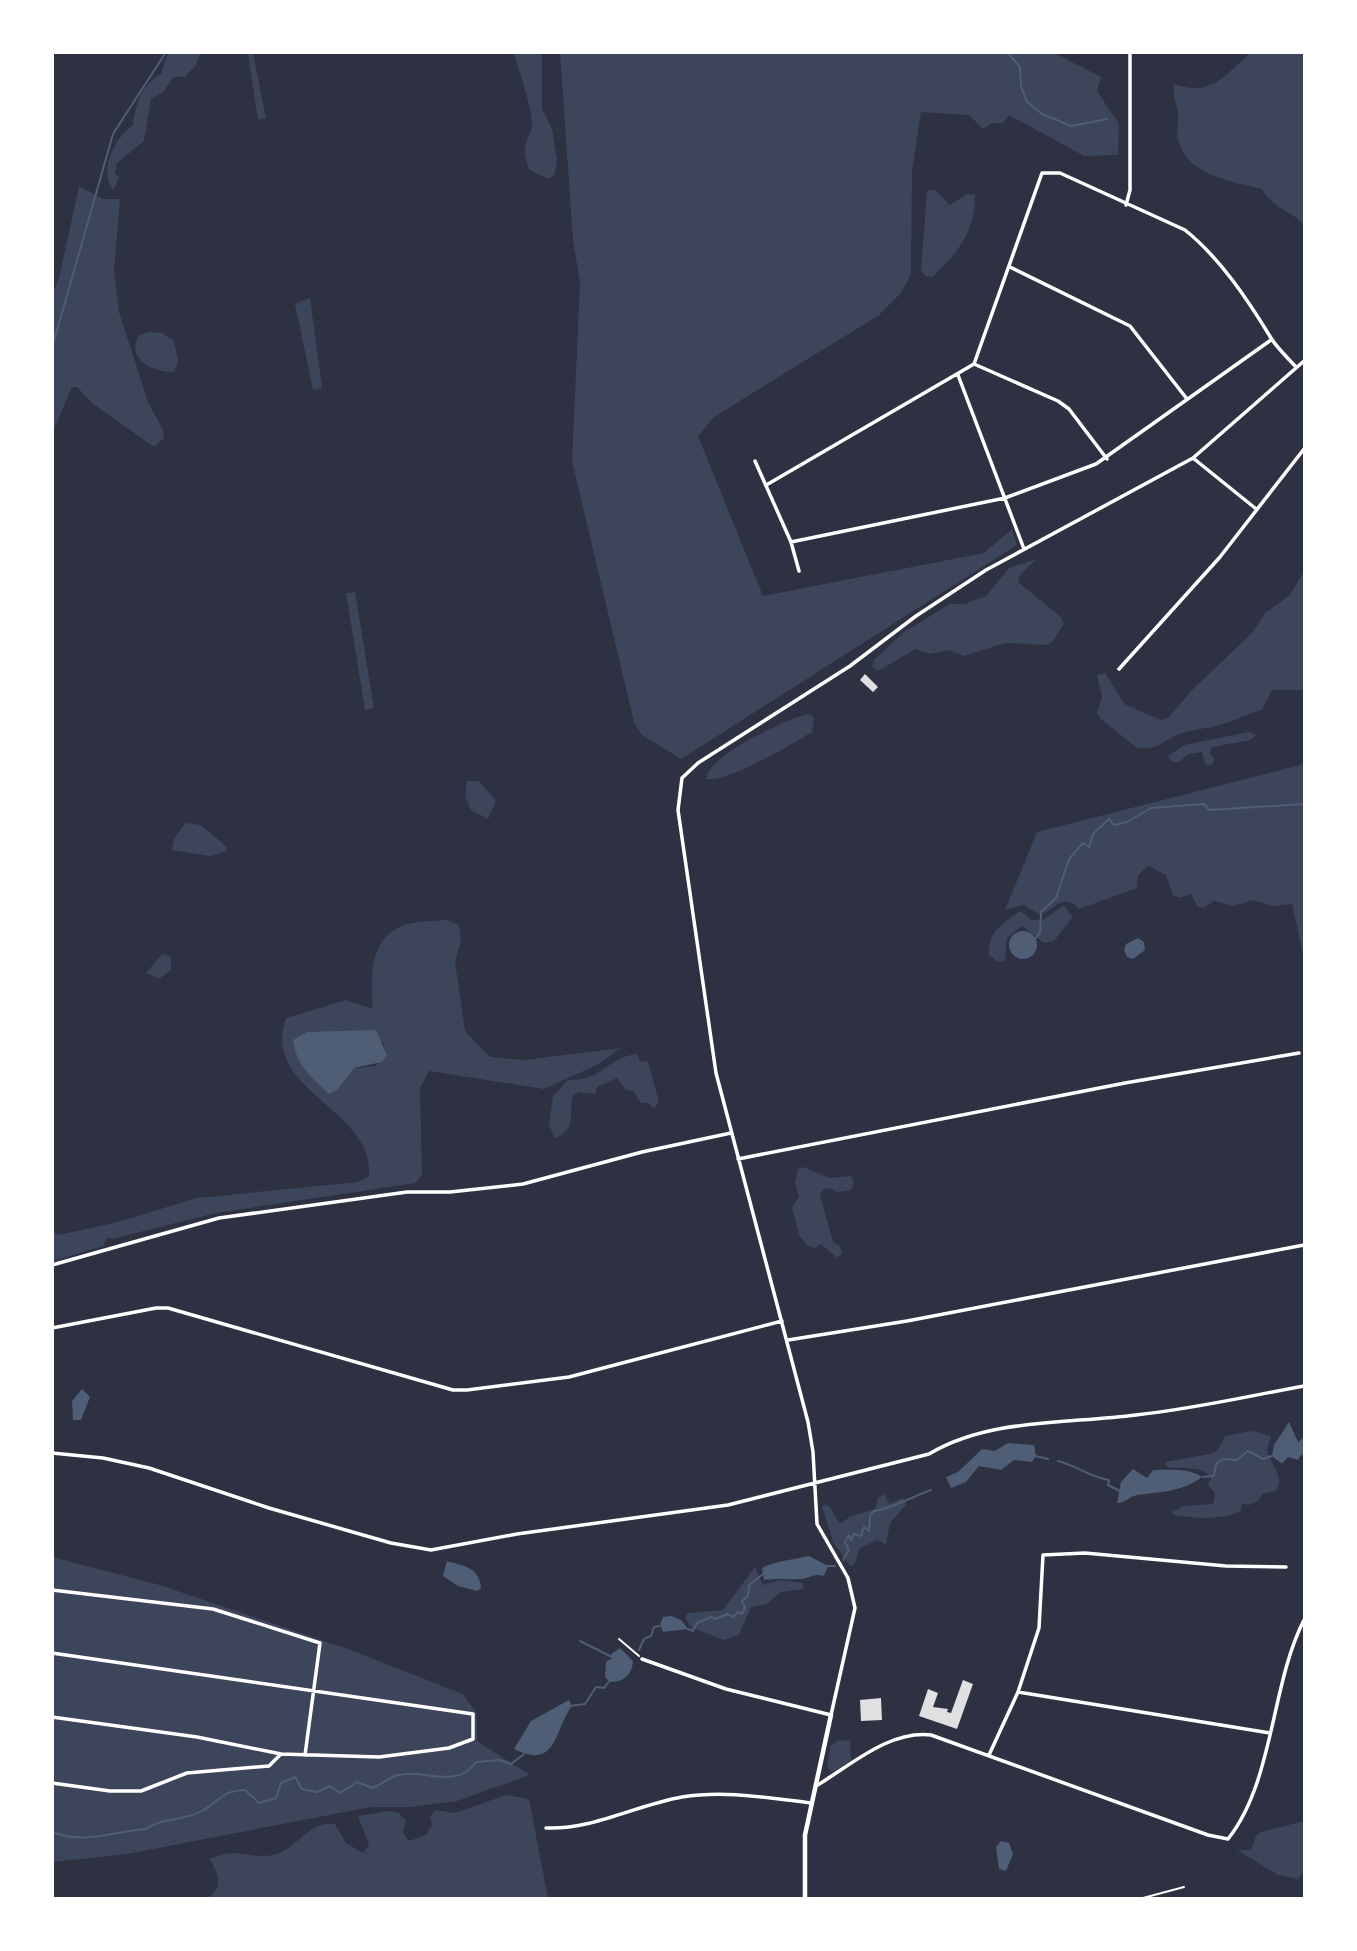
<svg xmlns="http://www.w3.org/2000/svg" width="1357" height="1951" viewBox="0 0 1357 1951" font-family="'PT Serif',serif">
	<rect width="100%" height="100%" fill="#2d3142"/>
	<path fill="#3c4559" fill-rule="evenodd" d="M168 53H200L196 65 185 77H173L164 91 151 99 144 141 117 163 115 173 119 178 113 190C98 169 115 138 133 125 136 103 141 85 161 74Z
		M253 53 266 118 258 120 248 54Z
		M513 53H541L542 56V109L552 129 557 160 555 174 549 179 530 170C517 142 532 141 532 122 531 107 519 67 513 53Z
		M560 53H1054L1101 77 1097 91 1119 124 1118 155 1084 156 1009 115 1003 123H992L983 129 969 115 921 112 912 172 911 274 901 293 879 315 714 417 698 436 763 596 984 553 1012 529 1017 545 681 759 641 734 634 722 572 461 580 283 573 240Z
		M1250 53H1304V224C1290 211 1271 207 1262 189 1234 182 1190 176 1179 143 1176 134 1178 124 1178 115 1177 103 1172 98 1174 84 1212 97 1224 76 1250 53Z
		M79 186 103 199H120L114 271 119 312 148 402 163 430 164 438 154 447 92 403 77 387H72L53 431V294L60 274Z
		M935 190 950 205 968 194 975 195C975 232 958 253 932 277L925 276 921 270 927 191Z
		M310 298 322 388 313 390 295 304Z
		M149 332 162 333 174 341 178 362 174 372C153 372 125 360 139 335Z
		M1037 559 1021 574 1018 582 1061 617 1064 624 1053 641 1047 645 1005 643 964 656 950 650 929 654 916 649 878 671 872 667 874 660 904 632 950 604H965L986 596 1009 568Z
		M1304 571V690H1272L1262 710C1247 714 1235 721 1220 725 1206 729 1191 729 1177 735 1162 742 1155 751 1137 748L1101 719 1097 713 1102 697 1097 675 1105 673 1124 704 1161 720 1169 717 1194 688 1252 633 1265 613 1290 595Z
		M355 592 374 708 365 710 346 593Z
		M808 714 814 717 812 732C793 744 726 783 706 779 707 756 786 719 808 714Z
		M1249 732 1256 735 1251 740 1212 747 1210 754 1215 759 1211 765 1205 764 1202 752 1189 754 1179 762H1172L1168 756 1184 745Z
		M1304 764V959L1292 904 1272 906 1253 900 1234 906 1214 901 1203 908 1197 906 1191 894 1179 898 1173 895 1166 875 1148 866 1138 875 1137 888 1079 909C1063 892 1057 908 1040 915L1024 905 1005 910 1037 832Z
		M467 781H479L496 801 488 819 471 810 465 796Z
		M185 823 201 825 227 847 225 852 210 856 172 850 174 839Z
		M1064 905 1073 917 1054 941 1044 943 1022 926 1007 938 1005 961 998 962 989 955C988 932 1003 922 1021 911L1032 920H1043Z
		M447 920 459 925 461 941 455 962 465 1031 490 1057 524 1060 621 1048 599 1064 544 1089 429 1071 420 1088 422 1175 416 1183 216 1213 112 1239 107 1237 103 1246 53 1261 52 1231 58 1235 114 1223 197 1198 358 1182 369 1176C375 1109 260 1091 286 1018L346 1000 373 1009C370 978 369 934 408 924 420 921 434 921 447 920ZM307 1032H335L383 1042 386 1055 375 1066 354 1068Z
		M162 954 171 957V970L159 979 146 973Z
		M637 1054 640 1061 648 1062C652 1076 655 1088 659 1102L654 1108 648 1103H641L633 1091 626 1090 617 1078 597 1087 595 1094 580 1092 573 1095C568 1114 578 1129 555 1138L549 1125 553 1096 568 1080C603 1081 605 1058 637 1054Z
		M804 1167 829 1178 851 1176 854 1183 851 1190 837 1192 831 1188 824 1189 820 1195 833 1242 840 1246 842 1253 837 1258 821 1244 815 1248 808 1246 799 1235 792 1208 799 1196 795 1183 798 1169Z
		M1252 1431 1271 1436 1267 1450C1271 1465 1285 1476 1276 1491L1262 1494 1259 1500 1249 1505 1242 1503 1241 1511C1222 1521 1193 1518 1173 1515L1172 1512 1183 1506 1213 1504 1215 1493 1208 1485 1211 1478C1201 1464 1183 1470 1167 1467L1165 1462 1210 1454 1217 1451 1225 1436Z
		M884 1494 889 1504 903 1498 906 1505 890 1523 886 1545 877 1540 860 1548 854 1565 850 1566 833 1542 822 1507 824 1504 830 1507 840 1524 851 1516 875 1509 878 1498Z
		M52 1557 160 1585 348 1649 463 1694 477 1714V1741L530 1775 457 1801 410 1807H371L127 1854 53 1862Z
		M755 1567 763 1585 780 1580 803 1583V1589L781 1592 767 1604 751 1607 739 1635 723 1640 691 1627 685 1617 688 1613 723 1610Z
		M850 1740 851 1761 832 1772 827 1767 831 1745 837 1741Z
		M506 1795 529 1799 548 1898H207C224 1890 219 1872 209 1859 239 1846 249 1860 273 1855 298 1849 307 1821 335 1824L346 1843 363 1853 369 1845 358 1816 389 1811 399 1813 406 1821 403 1832 409 1841 426 1835 432 1826 430 1817 435 1810 455 1813Z
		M1304 1821V1871L1298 1879 1278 1875 1237 1850H1251L1256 1836 1261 1832Z"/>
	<path fill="#4f5d75" d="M1009 945a14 14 0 1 1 28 0a14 14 0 1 1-28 0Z
		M1138 938 1144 942 1145 950 1133 959 1127 957 1124 950 1126 944Z
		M376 1030 387 1055 382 1062 354 1068 337 1090 329 1094C311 1077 296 1065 293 1040L307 1032Z
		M82 1389 90 1397 81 1420H73L72 1401Z
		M1289 1422 1298 1442 1304 1437V1456L1301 1455 1298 1460 1288 1457 1282 1464 1272 1456 1274 1445Z
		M1008 1443 1034 1445 1036 1456 1032 1462 1014 1460 1001 1470 979 1466 966 1482 951 1488 946 1477 958 1472 982 1449 995 1451Z
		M1133 1469 1147 1478 1153 1470C1168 1470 1190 1468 1202 1477 1182 1492 1160 1492 1137 1495 1128 1497 1126 1503 1117 1503L1121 1482Z
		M809 1556 828 1566 824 1576C814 1573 811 1578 801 1579 788 1580 778 1578 764 1580L762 1568C778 1560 793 1560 809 1556Z
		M447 1561C464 1566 479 1567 481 1588L477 1591 458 1586 443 1576Z
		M671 1616 681 1620 688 1629 663 1632 660 1625 663 1617Z
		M620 1648 633 1661C632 1675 624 1682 610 1682L605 1677 606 1662 613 1658 611 1654Z
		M569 1700 572 1706C554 1729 558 1771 514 1749L531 1721Z
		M1001 1841 1009 1843 1013 1854 1006 1871 999 1869 996 1847Z"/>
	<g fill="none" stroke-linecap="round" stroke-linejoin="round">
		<path stroke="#4f5d75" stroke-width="2" d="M1007 52 1020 67 1021 86 1027 102 1042 114 1071 126 1107 119
			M52 348 113 134 166 52
			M1036 938 1040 932 1041 912 1056 898 1069 859 1083 843 1089 847 1093 834 1109 819 1114 825 1127 822 1151 808 1204 804 1209 810 1304 804
			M1035 1456 1048 1459
			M1058 1461C1077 1466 1090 1477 1109 1480L1108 1485 1122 1492
			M1203 1477 1214 1476 1216 1464 1223 1459 1237 1460 1248 1451 1263 1459 1272 1456
			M843 1560 849 1550 845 1542 849 1535 851 1540 854 1534 861 1536 864 1527 869 1531 870 1515 874 1511C890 1509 914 1496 931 1490
			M827 1566H835
			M688 1629 693 1631 697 1623 711 1617 715 1619 728 1614 733 1617 738 1612 742 1614 745 1608 742 1601 748 1596 749 1585 763 1574
			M580 1641 614 1658
			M639 1650 644 1639 651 1636 654 1627 659 1626
			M570 1706 585 1704 596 1687 604 1688 610 1680
			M52 1832C85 1845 113 1831 146 1829 162 1817 185 1821 202 1811 220 1801 221 1791 245 1790L259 1803 276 1798 281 1783 295 1777 302 1789 317 1792 330 1786 340 1793 357 1782 373 1788C382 1784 390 1777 398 1775 427 1769 456 1790 476 1762L499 1760 511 1764 524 1754"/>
	</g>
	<path fill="#e0e0e3" d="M865 674 878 687 873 692 860 680Z
		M963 1680 973 1684 957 1729 919 1716 928 1689 938 1693 933 1707 948 1709 947 1712 951 1713Z
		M881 1698 882 1720 861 1721 860 1700Z"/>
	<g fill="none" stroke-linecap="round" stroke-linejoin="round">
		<path stroke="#fff" stroke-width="2" d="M619 1639 639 1656"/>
		<path stroke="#fff" stroke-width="2" d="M1143 1898 1184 1887"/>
		<path stroke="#fff" stroke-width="3.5" d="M1126 205 1130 190V52
			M1010 267 1130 326 1187 399
			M974 364 1058 401 1069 409 1107 459
			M958 375 1024 549
			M1193 458 1255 508
			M755 461 791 542 799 571
			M768 484 974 364 1042 173H1060L1185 230C1220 258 1248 300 1271 338 1277 348 1288 358 1296 367
			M791 542 1005 498 1096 464 1271 340
			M1119 669 1220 557 1304 449
			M738 1159 1125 1083 1299 1053
			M52 1265 219 1218 407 1192H450L523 1184 642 1152 731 1133
			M52 1328 156 1308H168L453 1390H467L569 1377 782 1321
			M788 1340 907 1321 1304 1245
			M52 1453 103 1458 149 1468 269 1508 391 1543 431 1550 517 1534 728 1505 929 1454C989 1418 1067 1424 1136 1415 1193 1409 1249 1396 1304 1386
			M52 1590 213 1609 320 1643 305 1755
			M52 1653 473 1714V1739L449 1748 379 1757 281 1754 197 1737 52 1717
			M642 1659 726 1689 831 1715 855 1608 848 1578 817 1524 813 1452 808 1422 716 1073 678 810 682 778 698 763 850 666 916 616 986 570 1193 458 1304 361
			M1018 1692 1270 1733
			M989 1755 1018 1692 1039 1628 1043 1555 1085 1553 1226 1566 1286 1567
			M52 1783 110 1791H141L187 1773 269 1766 281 1754
			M816 1786C850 1766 889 1730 931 1735L1208 1835 1228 1839C1274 1781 1271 1684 1304 1620
			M546 1828C593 1830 636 1805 682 1797 725 1790 768 1798 811 1803"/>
		<path stroke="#fff" stroke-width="4.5" d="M805 1898V1835L831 1715"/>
	</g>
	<rect width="1357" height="1951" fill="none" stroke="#ffffff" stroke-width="108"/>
</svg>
